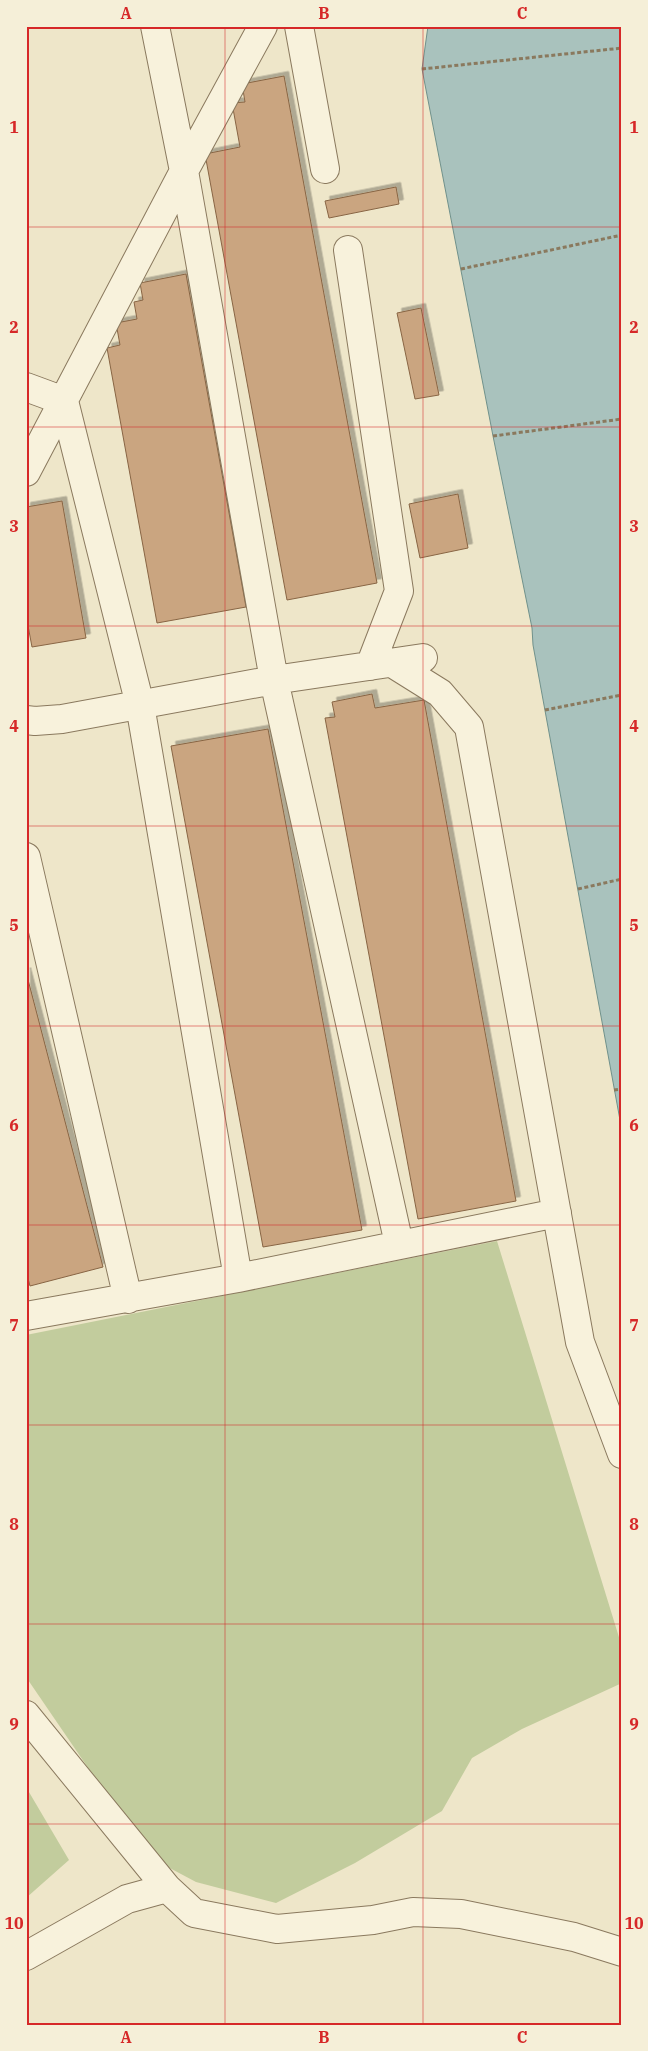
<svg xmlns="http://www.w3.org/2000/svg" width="648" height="2051" viewBox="0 0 648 2051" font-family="'IBM Plex Serif',serif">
	<defs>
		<filter id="shadow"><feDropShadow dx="4.5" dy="-4.5" stdDeviation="0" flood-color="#0004"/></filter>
	</defs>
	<rect width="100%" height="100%" fill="#eee6c9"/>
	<path fill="#c2cc9d" d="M497 1241 622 1647V1683L522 1729 472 1758 442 1811 355 1863 276 1903 196 1882 149 1857 26 1677V1335Z
		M26 1787 69 1860 26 1898Z"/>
	<path fill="#a9c2bd" stroke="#70918b" d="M428 26H622V1131L533 645 532 628 493 436 422 69Z"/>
	<path fill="#caa580" stroke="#886544" filter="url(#shadow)" d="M284 76 377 583 287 600 205 154 240 147 232 103 245 102 242 84Z
		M396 187 399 204 329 218 325 201Z
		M186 274 246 607 157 623 107 348 120 345 116 323 137 319 134 302 143 300 140 283Z
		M421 308 439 395 415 399 397 313Z
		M458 494 468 548 420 558 409 504Z
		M62 501 86 638 32 647 26 615V507Z
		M372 694 375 708 424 700 516 1201 418 1219 325 718 335 717 332 702Z
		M268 729 362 1230 263 1247 171 746Z
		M26 972 103 1267 30 1286 26 1271Z"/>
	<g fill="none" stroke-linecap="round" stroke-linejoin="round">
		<g stroke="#8a795e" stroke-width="30">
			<path id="minor" d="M155 26 184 171 274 680 399 1244
				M299 26 325 169
				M348 250 399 591 370 666
				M26 387 64 401 140 705 238 1278
				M26 472 184 171 263 26
				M392 663 440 693 469 727 580 1342 622 1454
				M26 720 35 721 62 719 274 680 423 658
				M26 857 128 1299
				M26 1316 238 1278 557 1213
				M26 1715 167 1888 194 1913 277 1929 373 1920 413 1912 461 1914 574 1937 622 1952
				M26 1956 127 1899 167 1888"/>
		</g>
		<path stroke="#8a795e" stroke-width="3" stroke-dasharray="4 2.5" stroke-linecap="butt" d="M422 69 622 48
			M461 269 622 235
			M493 436 622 419
			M545 710 622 695
			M578 889 622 879
			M614 1090 622 1089"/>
		<use href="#minor" stroke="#f8f2dc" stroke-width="28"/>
	</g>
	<path fill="none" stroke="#d62828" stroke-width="1" stroke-opacity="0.55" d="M225 26V2025M423 26V2025M26 227H622M26 427H622M26 626H622M26 826H622M26 1026H622M26 1225H622M26 1425H622M26 1624H622M26 1824H622"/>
	<rect width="648" height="2051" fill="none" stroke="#f5efd8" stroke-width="55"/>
	<rect x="28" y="28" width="592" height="1996" fill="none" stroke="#d62828" stroke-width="2"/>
	<g font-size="16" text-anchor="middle" font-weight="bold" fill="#d62828">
		<text x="126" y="19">A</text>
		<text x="324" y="19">B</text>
		<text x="522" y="19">C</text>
		<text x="14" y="133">1</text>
		<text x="634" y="133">1</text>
		<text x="14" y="333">2</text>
		<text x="634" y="333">2</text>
		<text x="14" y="532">3</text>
		<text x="634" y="532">3</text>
		<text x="14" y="732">4</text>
		<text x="634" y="732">4</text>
		<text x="14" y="931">5</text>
		<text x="634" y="931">5</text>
		<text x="14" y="1131">6</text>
		<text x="634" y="1131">6</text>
		<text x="14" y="1331">7</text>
		<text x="634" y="1331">7</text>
		<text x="14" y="1530">8</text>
		<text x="634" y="1530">8</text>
		<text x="14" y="1730">9</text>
		<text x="634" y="1730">9</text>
		<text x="14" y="1929">10</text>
		<text x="634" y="1929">10</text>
		<text x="126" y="2043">A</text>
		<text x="324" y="2043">B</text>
		<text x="522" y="2043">C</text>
	</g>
</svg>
